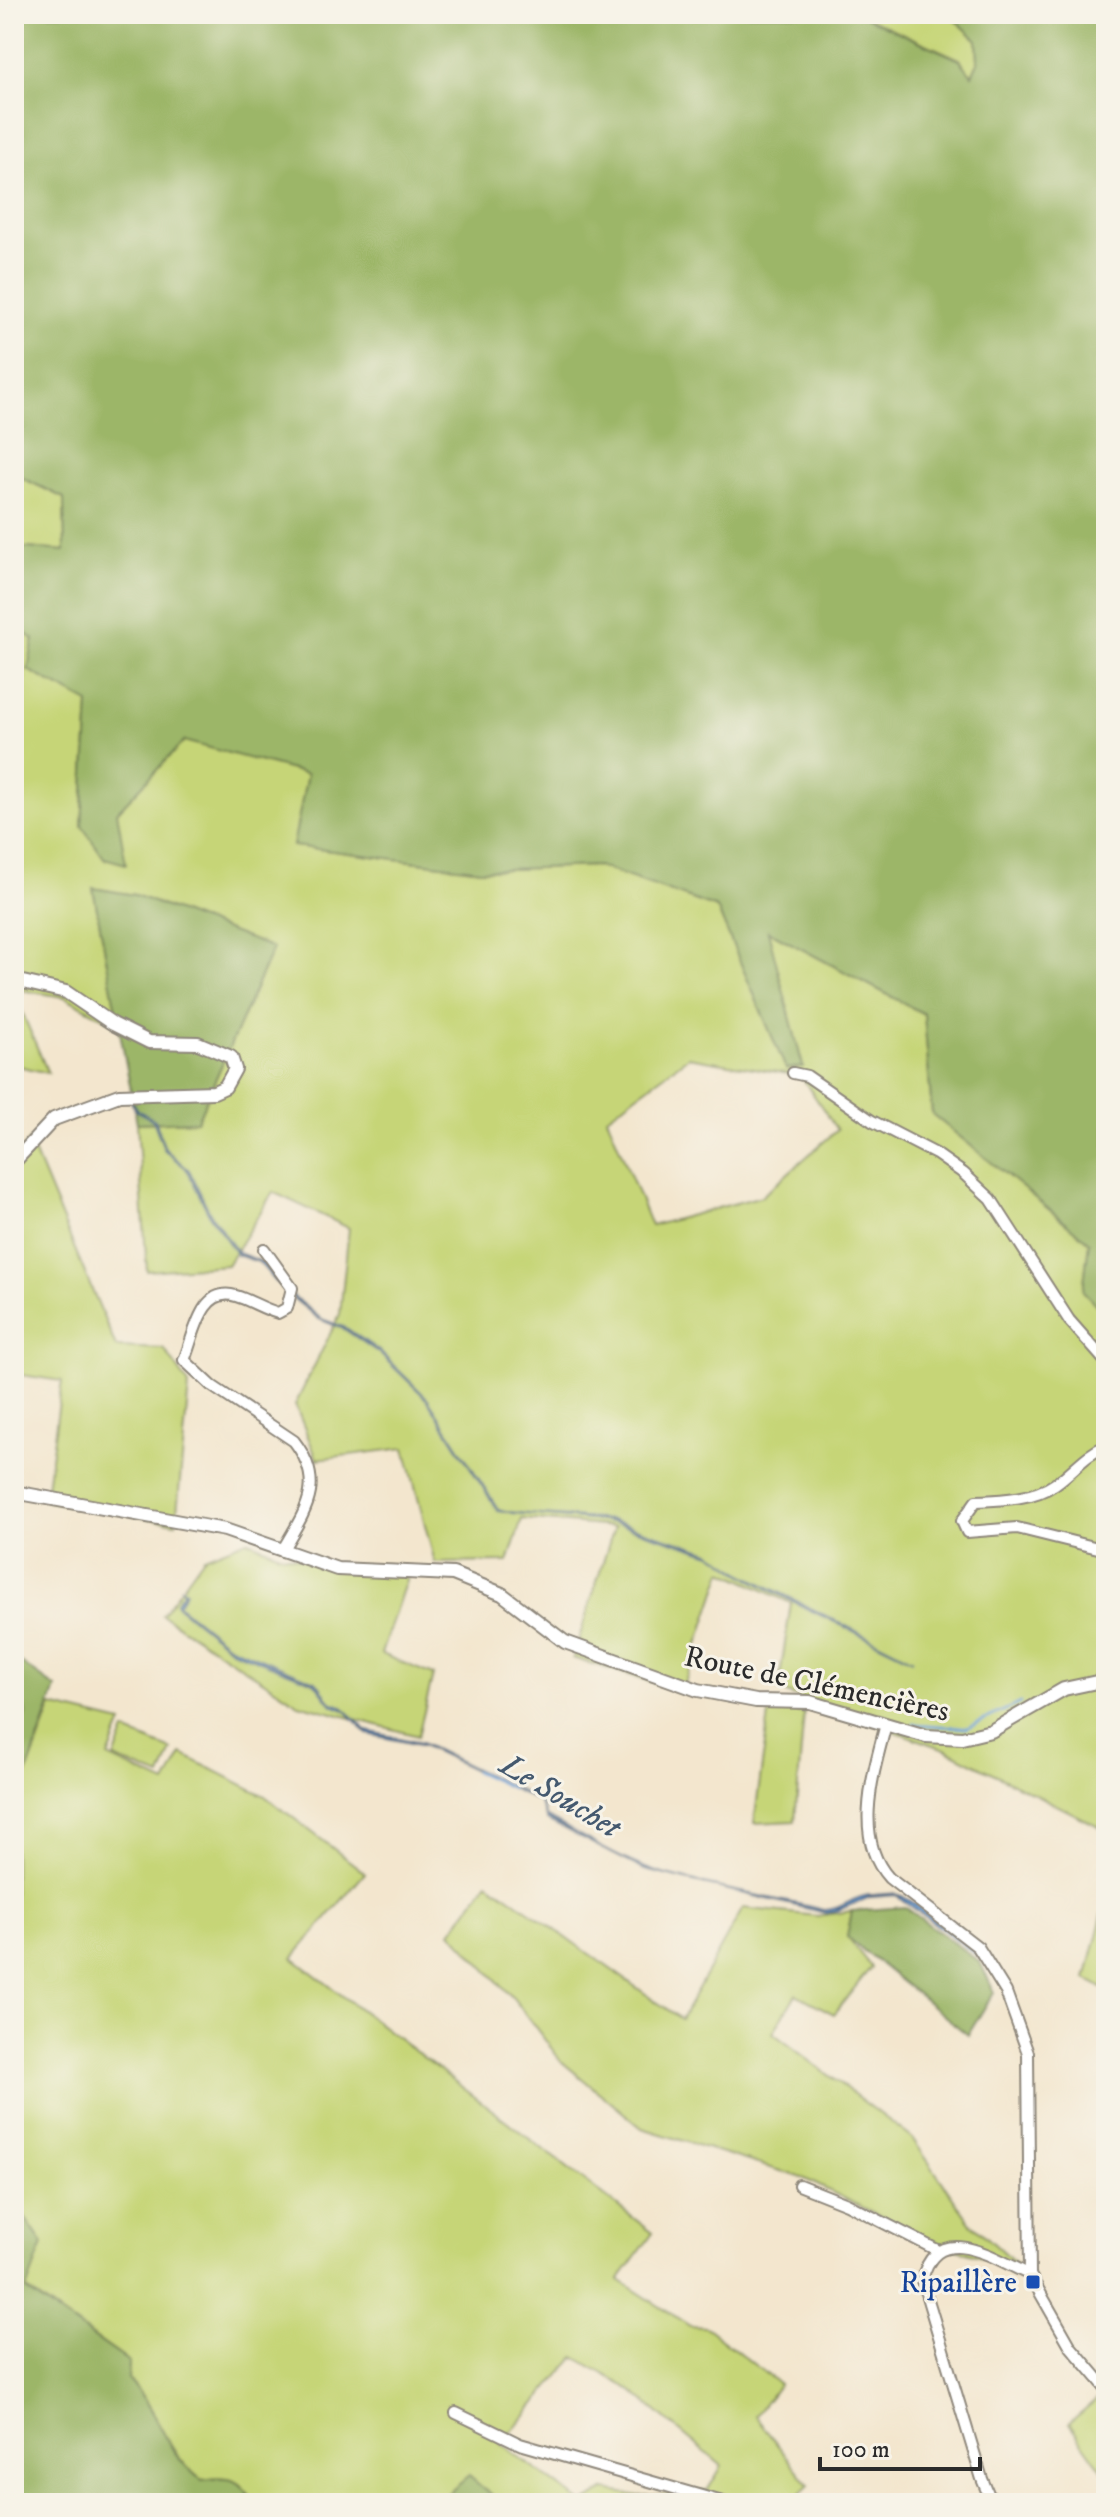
<svg xmlns="http://www.w3.org/2000/svg" width="1120" height="2517" viewBox="0 0 1120 2517" font-family="'IM FELL DW Pica',serif">
	<rect width="100%" height="100%" fill="#f7f3e8"/>
	<filter id="ink" filterUnits="userSpaceOnUse"><feTurbulence type="fractalNoise" baseFrequency=".0125" numOctaves="2"/><feDisplacementMap in="SourceGraphic" scale="16" xChannelSelector="R" yChannelSelector="G"/><feConvolveMatrix kernelMatrix="1 2 1 2 8 2 1 2 1" color-interpolation-filters="sRGB"/></filter>
	<filter id="wash" filterUnits="userSpaceOnUse"><feTurbulence type="fractalNoise" baseFrequency=".006" numOctaves="4" result="noise"/><feDisplacementMap in="SourceGraphic" scale="32" xChannelSelector="R" yChannelSelector="G"/><feGaussianBlur stdDeviation="1.8" result="paint"/><feColorMatrix in="noise" values="0 0 0 0 0 0 0 0 0 0 0 0 0 0 0 0 0 1.4 0 .05"/><feComposite in="paint" operator="in"/></filter>
	<g filter="url(#wash)">
		<rect width="100%" height="100%" fill="#f3e6ce"/>
		<path fill="#c6d577" stroke="#788051" stroke-width="2" fill-rule="evenodd" d="M859 14H949L977 40 978 62 972 76 960 59Z
			M14 474 64 498 65 551 14 547Z
			M14 628 34 638 28 670 89 702 82 825 105 859 117 812 184 741 308 774 293 846 481 870 598 866 717 908 786 1069 803 1066 767 930 924 1014 932 1114 1089 1242 1083 1291 1106 1315V1830L945 1749 778 1690 791 1603 723 1571 682 1691 573 1658 614 1527 522 1519 508 1562 435 1563 405 1448 317 1459 295 1405 340 1314 349 1228 273 1192 227 1265 147 1271 137 1123 197 1121 273 948 135 895 93 888 119 1026 65 997 14 989ZM688 1057 801 1076 837 1130 762 1196 651 1226 607 1117Z
			M14 993 48 1073 14 1065Z
			M29 1140 116 1347 164 1349 189 1385 176 1523 45 1501 62 1381 14 1374V1161Z
			M247 1540 279 1554 407 1577 381 1654 433 1675 418 1736 299 1704 162 1615 204 1557Z
			M52 1706 122 1723 108 1757 166 1784 182 1754 265 1796 365 1873 293 1958 653 2233 619 2280 690 2326 706 2327 779 2384 755 2416 809 2485 791 2503H493L496 2500 469 2477 436 2503H255C239 2478 231 2476 202 2480 165 2454 159 2410 128 2379L129 2362 26 2289 43 2244 14 2202V1793L27 1773ZM575 2357 631 2390 722 2466 707 2491 639 2496 606 2490 582 2503 501 2444Z
			M770 1708 804 1713 795 1821 754 1823Z
			M125 1731 172 1750 161 1777 114 1758Z
			M488 1882 681 2019 743 1908 817 1916 852 1911 847 1937 871 1967 834 2014 796 1994 773 2033 912 2138 970 2222 1023 2270 927 2239 803 2178 642 2128 561 2061 513 1998 451 1932Z
			M1106 1900V1990L1086 1979Z
			M1106 2392V2475L1069 2424Z"/>
		<path fill="#9cb668" stroke="#64704a" stroke-width="2" d="M14 14H859L960 60 972 75 978 62 977 40 949 14H1106V1315L1083 1291 1089 1242 932 1114 924 1014 768 931 803 1067 786 1069 717 908 598 866 481 870 293 846 307 774 184 741 117 812 126 864 104 858 82 826 89 703 28 670 34 639 14 628V547L65 551 64 498 14 474Z
			M93 888 135 895 273 948 197 1121 137 1123Z
			M14 1658 56 1688 27 1773 14 1793V1736L26 1714 20 1695 14 1693Z
			M905 1907 980 1962 994 1992 968 2035 847 1937 852 1911Z
			M14 2202 43 2244 26 2290 129 2362 128 2379C159 2411 164 2454 202 2480 231 2476 239 2478 255 2503H14Z
			M469 2476 497 2500 493 2503H436Z"/>
		<path fill="#699ed5" stroke="#4a6480" stroke-width="2" d="M128 1097 137 1110 155 1120 165 1149 189 1170 210 1213 238 1253 263 1262 286 1290 321 1319 346 1328 379 1351 428 1399 498 1509 512 1513 611 1520 710 1552 743 1574 913 1660 806 1608 741 1574 715 1555 612 1522 498 1511 427 1399 379 1353 344 1329 319 1319 283 1290 259 1262 237 1255 210 1216 186 1168 165 1151 153 1120 135 1110Z
			M180 1586 186 1591 178 1605 228 1645 316 1681 331 1702 342 1706 367 1731 421 1743 539 1800 545 1816C584 1837 623 1863 666 1875 717 1889 771 1897 823 1910 840 1911 853 1896 870 1895 877 1895 888 1893 895 1894 911 1896 967 1944 982 1957V1958L896 1895 870 1897 833 1912 826 1913 645 1870 547 1820 540 1802 425 1746 368 1734 345 1710 332 1705 314 1682 232 1650 177 1606 176 1602 184 1591Z"/>
		<g fill="none" stroke-linecap="round" stroke-linejoin="round">
			<path stroke="#699ed5" stroke-width="3" d="M914 1724 967 1728 1020 1703
				M475 1771 512 1788
				M941 1926 976 1953"/>
		</g>
	</g>
	<g filter="url(#ink)">
		<g fill="none" stroke-linecap="round" stroke-linejoin="round">
			<g stroke="#8f887c" stroke-width="14">
				<path id="minor" d="M793 1073 807 1076 872 1121 936 1154 963 1173 991 1199 1069 1320 1106 1362
					M264 1249 292 1288 287 1308 278 1313C263 1309 250 1300 236 1296 200 1285 194 1338 184 1360L212 1386 294 1441C327 1484 305 1511 282 1551
					M1106 1446C1084 1455 1074 1471 1055 1484 1034 1499 1002 1500 976 1501L962 1521 967 1532 1017 1528 1106 1550
					M886 1724C874 1771 852 1837 889 1878L978 1947 1006 1992 1028 2053 1030 2275 1071 2347 1106 2388
					M799 2185 847 2204 939 2251
					M456 2413 520 2444 726 2503
					M992 2503 982 2479 922 2280C937 2219 994 2258 1030 2275"/>
			</g>
			<g stroke="#8f887c" stroke-width="16">
				<path id="tertiary" d="M14 980 66 992 113 1024 149 1042 198 1043 231 1057 235 1069 225 1087 214 1092 119 1095 54 1119 14 1162
					M14 1492 225 1530 337 1569 453 1574 502 1594 565 1642 698 1690 756 1701 810 1702 926 1736 962 1738 991 1731 1064 1689 1106 1680"/>
			</g>
			<use href="#minor" stroke="#fff" stroke-width="10"/>
			<use href="#tertiary" stroke="#fff" stroke-width="12"/>
		</g>
	</g>
	<rect fill="#1a4fb4" stroke="#f7f3e8" stroke-width="3" x="1025" y="2274" width="16" height="16" rx="4"/>
	<g text-anchor="middle" stroke-width="6" stroke-linejoin="round" paint-order="stroke">
		<g font-size="30" fill="#2b2b2b" stroke="#f7f3e8">
			<text transform="translate(817 1683) rotate(12)" y="10">Route de Clémencières</text>
		</g>
		<g font-size="30" fill="#164399" stroke="#f7f3e8" text-anchor="end">
			<text x="1017" y="2292">Ripaillère</text>
		</g>
		<g font-size="32" font-style="italic" fill="#44596f" stroke="#f7f3e8">
			<text transform="translate(561 1795) rotate(31)" y="11">Le Souchet</text>
		</g>
	</g>
	<rect width="1120" height="2517" fill="none" stroke="#f7f3e8" stroke-width="48"/>
	<path d="M820 2457v12h160v-12" fill="none" stroke="#2b2b2b" stroke-width="4"/>
	<text x="832" y="2457" font-size="24" fill="#2b2b2b" stroke="#f7f3e8" stroke-width="6" paint-order="stroke">100 m</text>
</svg>
